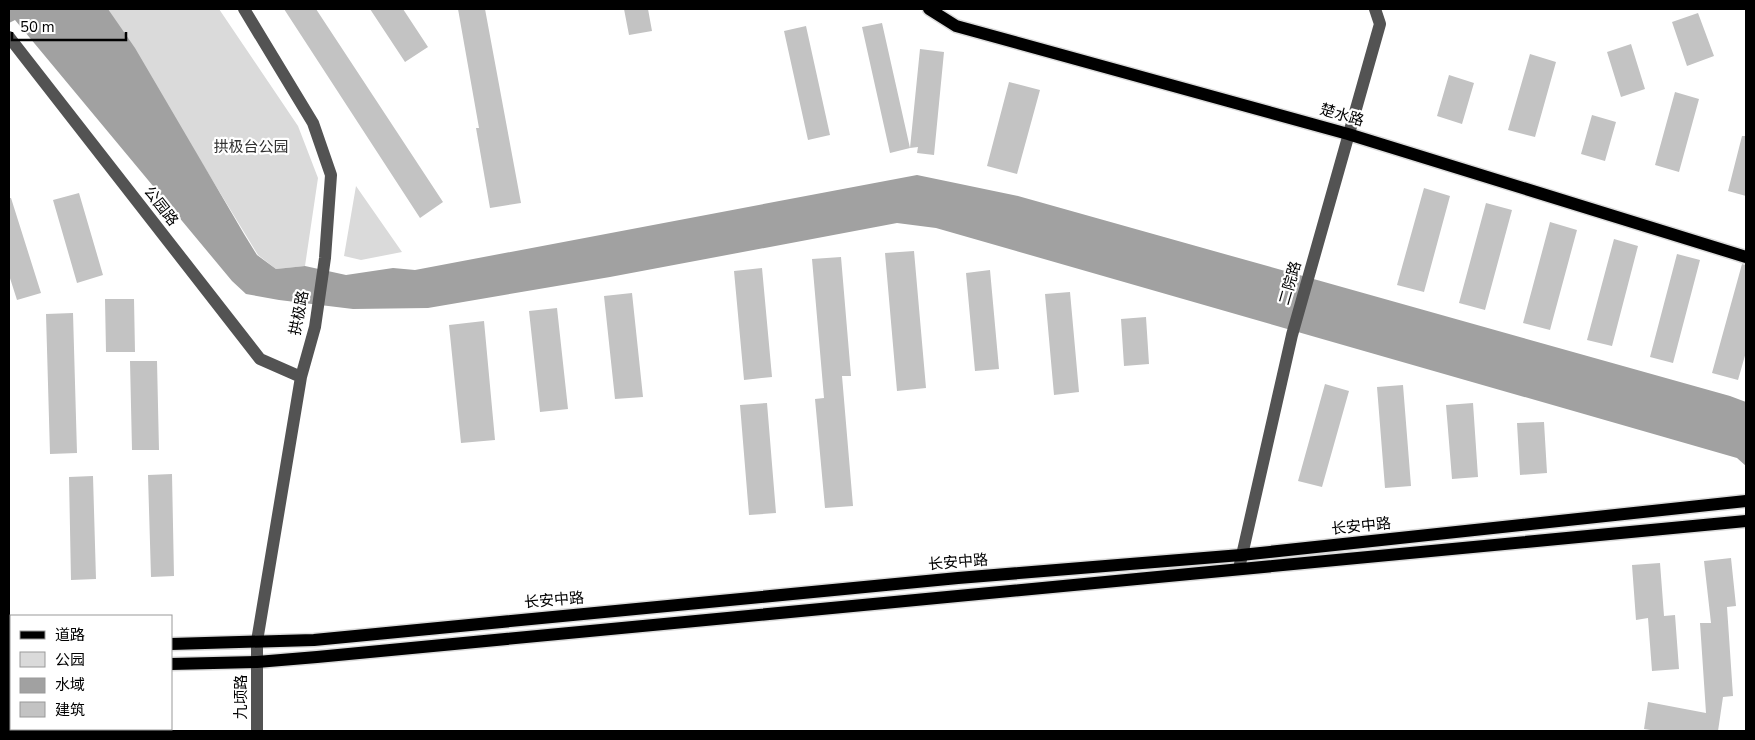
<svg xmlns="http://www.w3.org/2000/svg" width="1755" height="740" viewBox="0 0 1755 740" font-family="'Nunito Sans','Noto Sans SC',sans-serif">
	<rect width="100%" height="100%" fill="#fff"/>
	<path fill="#dadada" d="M108 9H219L298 126 318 178 305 266 276 269 258 255Z
		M356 186 402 252 361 260 344 256Z"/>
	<path fill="#a1a1a1" d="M9 9H108L135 48 244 234 257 255 276 269 305 266 346 275 393 268 415 270 917 175 1018 196 1730 396 1746 402V466L1737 458 936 228 897 223 610 277 428 308 353 309 279 300 246 294 232 281 15 20 9 23Z"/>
	<path fill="#c3c3c3" d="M284 9H316L443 202 420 218Z
		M370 9H403L428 47 405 62Z
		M458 9H485L521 203 490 208 476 128H479Z
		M624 9H648L652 31 629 35Z
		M1698 13 1714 56 1687 66 1672 22Z
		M882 23 910 148 890 153 862 27Z
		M806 26 830 135 808 140 784 31Z
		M1631 44 1645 89 1621 97 1607 52Z
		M920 49 944 52 934 155 917 153 918 147 910 148Z
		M1530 54 1556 62 1535 137 1508 130Z
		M1449 75 1474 83 1462 124 1437 116Z
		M1009 82 1040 90 1017 174 987 166Z
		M1675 92 1699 99 1679 172 1655 165Z
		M1592 115 1616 122 1605 161 1581 154Z
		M1742 136H1746V196L1728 191Z
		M1424 188 1450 196 1424 292 1397 285Z
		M79 193 103 275 77 283 53 200Z
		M9 198H11L41 293 17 300 9 275Z
		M1486 203 1512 210 1485 310 1459 303Z
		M1550 222 1577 230 1550 330 1523 323Z
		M1614 239 1638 246 1612 346 1587 340Z
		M914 251 926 388 897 391 885 253Z
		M1677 254 1700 260 1673 363 1650 357Z
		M841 257 851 376H842L853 506 825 508 815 399 824 398 812 259Z
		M1742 264 1746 265V352L1738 380 1712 373Z
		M762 268 772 377 744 380 734 271Z
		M990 270 999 369 975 371 966 273Z
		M1070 292 1079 392 1054 395 1045 294Z
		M632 293 643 397 615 399 604 296Z
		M105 299H134L135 352H106Z
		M557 308 568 409 540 412 529 311Z
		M73 313 77 453 50 454 46 314Z
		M1146 317 1149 364 1124 366 1121 319Z
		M484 321 495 440 461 443 449 325Z
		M130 361H157L159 450H132Z
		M1325 384 1349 391 1322 487 1298 481Z
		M1403 385 1411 486 1385 488 1377 387Z
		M767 403 776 513 749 515 740 405Z
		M1473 403 1478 477 1452 479 1446 405Z
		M1544 422 1547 473 1520 475 1517 423Z
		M172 474 174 576 151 577 148 475Z
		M93 476 96 579 71 580 69 477Z
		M1731 558 1736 606 1727 607 1733 696 1723 697 1718 731H1657L1644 729 1648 702 1706 713 1700 623H1711L1704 561Z
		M1660 563 1664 616 1675 615 1679 669 1652 671 1648 618 1636 620 1632 565Z"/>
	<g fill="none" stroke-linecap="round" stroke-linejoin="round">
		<g stroke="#dbdbdb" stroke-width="15">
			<path id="major" d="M929 9 956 26 1348 134 1746 257
				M171 644 314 640 958 578 1241 555 1746 501
				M9 650H11
				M171 664 257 662 317 657 1746 521
				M9 669H11"/>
		</g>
		<path stroke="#535353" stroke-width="12" d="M244 9 313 123 331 175 325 258 315 327 301 377 257 641V731
			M9 37 260 359 301 377
			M1240 564 1292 335 1380 24 1375 9"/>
		<use href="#major" stroke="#000" stroke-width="12"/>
	</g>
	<g text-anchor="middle" stroke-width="4.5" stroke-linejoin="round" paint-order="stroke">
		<g font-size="15" fill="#000" stroke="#fff">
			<text transform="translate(1342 115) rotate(16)" y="5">楚水路</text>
			<text transform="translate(161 206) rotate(52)" y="5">公园路</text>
			<text transform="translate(1290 283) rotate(-74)" y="5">二院路</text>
			<text transform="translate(299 313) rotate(-79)" y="5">拱极路</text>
			<text transform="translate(1361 526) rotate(-6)" y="5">长安中路</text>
			<text transform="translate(958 562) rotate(-5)" y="5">长安中路</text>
			<text transform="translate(554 600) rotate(-5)" y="5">长安中路</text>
			<text transform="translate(241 697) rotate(-90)" y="5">九顷路</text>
		</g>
		<g font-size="15" fill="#313131" stroke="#fff">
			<text x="251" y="152">拱极台公园</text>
		</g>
	</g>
	<rect width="1755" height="740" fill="none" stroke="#000000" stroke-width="20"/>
	<rect x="10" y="615" width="162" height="115" fill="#ffffff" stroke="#999999"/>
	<rect x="20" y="631" width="25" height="8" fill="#000000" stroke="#999999"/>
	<text x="55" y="640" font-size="15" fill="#000000">道路</text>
	<rect x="20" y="652" width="25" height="15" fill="#dadada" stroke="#999999"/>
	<text x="55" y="665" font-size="15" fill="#000000">公园</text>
	<rect x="20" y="678" width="25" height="15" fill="#a1a1a1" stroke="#999999"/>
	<text x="55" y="690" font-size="15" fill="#000000">水域</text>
	<rect x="20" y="702" width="25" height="15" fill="#c3c3c3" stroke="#999999"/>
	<text x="55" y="715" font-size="15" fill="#000000">建筑</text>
	<path d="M12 32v8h114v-8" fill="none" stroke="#000000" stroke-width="2.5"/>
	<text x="20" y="32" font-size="15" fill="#000000" stroke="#ffffff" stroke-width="4" paint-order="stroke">50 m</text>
</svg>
